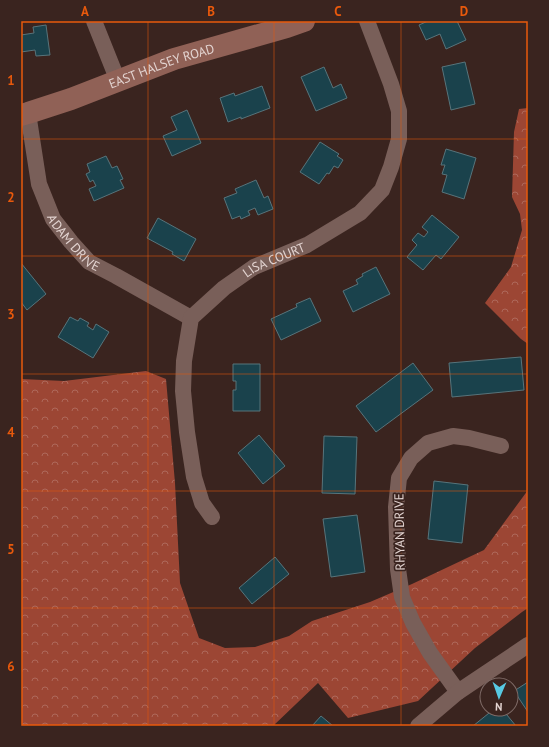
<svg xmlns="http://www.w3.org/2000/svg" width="549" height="747" viewBox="0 0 549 747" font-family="'PT Sans',sans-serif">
	<defs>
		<pattern id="forest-crowns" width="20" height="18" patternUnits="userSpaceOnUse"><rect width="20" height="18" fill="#9c4634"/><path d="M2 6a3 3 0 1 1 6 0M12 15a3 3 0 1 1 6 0" fill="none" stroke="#ae685a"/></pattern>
	</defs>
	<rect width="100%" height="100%" fill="#3a241f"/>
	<path fill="url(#forest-crowns)" d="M528 108V344L521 339 485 303 511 267 522 230 520 214 512 197 514 132 519 109Z
		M146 371 166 379 175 483 180 583 199 638 225 648 255 647 289 636 312 621 370 602 412 584 484 550 528 490V608L522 612 475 648 418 701 348 718 318 683 273 726H21V379L64 381Z"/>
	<path fill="#1a424c" stroke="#57747b" d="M428 21H457L466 40 446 49 440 34 426 40 419 25Z
		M46 25 50 55 36 56 35 50 21 52V35L34 33 33 27Z
		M465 62 475 104 451 110 442 67Z
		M324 67 333 88 341 84 347 98 316 111 301 77Z
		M262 86 270 108 241 119V117L228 122 220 98 234 93 235 96Z
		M187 110 201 143 172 156 163 136 177 130 171 117Z
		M320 142 339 154 337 156 343 160 338 168 334 166 329 174 327 173 319 184 300 172Z
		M446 149 476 158 464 199 442 192 447 175 442 174 445 165H441Z
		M106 156 112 168 117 166 123 179 120 180 124 188 94 201 89 189 96 186 93 180 90 182 86 174 90 172 87 164Z
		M256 180 264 198 268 196 273 209 258 215 255 208 248 211 250 215 241 219 240 216 232 219 224 198 237 193 235 189Z
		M432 215 459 237 441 259 436 255 423 270 407 257 417 245 412 240 418 233 424 237 428 232 422 227Z
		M158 218 196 239 184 261 172 254 173 252 147 238Z
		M21 263 46 294 27 310 21 302Z
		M376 267 390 294 353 312 343 291 358 284 356 280 363 276 362 274Z
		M310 298 321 321 281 340 271 319 297 307 296 304Z
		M70 317 78 321 80 318 89 323 87 326 93 330 96 324 109 332 93 358 58 337Z
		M521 357 524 390 452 397 449 363Z
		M413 363 433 390 376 432 356 406Z
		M233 364H260V411H233V390H236V381H233Z
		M259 435 285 466 263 484 238 453Z
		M324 436 357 437 355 494 322 493Z
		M434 481 468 485 462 543 428 539Z
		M357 515 365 572 331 577 323 519Z
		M275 557 289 574 252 604 239 588Z
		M528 682V712L514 691Z
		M494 709H502L516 726H473Z
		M321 716 333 726H312Z"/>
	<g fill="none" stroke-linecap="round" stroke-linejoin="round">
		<g stroke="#795f59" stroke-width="16">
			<path d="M94 21 118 81"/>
			<path id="s1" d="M28 113 39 184 53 219 71 242 89 262 116 276 191 318"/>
			<path id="s2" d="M212 517 202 503 194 477 187 432 183 391 184 361 191 318 224 288 254 267 307 245 360 213 382 190 391 167 399 139V111L391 84 367 21"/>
			<path d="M458 692 430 653 413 623 402 597 398 569 396 507 399 478 411 458 428 443 453 436 469 438 501 446"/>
			<path d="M418 726 458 692 528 645"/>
		</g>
		<path stroke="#906156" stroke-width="22" id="s3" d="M21 115 28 113 71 99 174 59 287 27 304 21"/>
	</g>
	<path fill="none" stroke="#e8590c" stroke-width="1" stroke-opacity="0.55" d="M148 21V726M274 21V726M401 21V726M21 139H528M21 256H528M21 374H528M21 491H528M21 608H528"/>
	<g text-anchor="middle" stroke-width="3.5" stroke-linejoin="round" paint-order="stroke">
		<g font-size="13" fill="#e3d4d1" stroke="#3a241f">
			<text dy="5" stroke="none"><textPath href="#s3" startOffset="149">EAST HALSEY ROAD</textPath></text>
			<text dy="5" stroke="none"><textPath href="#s1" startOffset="141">ADAM DRIVE</textPath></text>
			<text dy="5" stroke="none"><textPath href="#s2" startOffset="307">LISA COURT</textPath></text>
			<text transform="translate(399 532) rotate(-91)" y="5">RHYAN DRIVE</text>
		</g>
	</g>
	<rect width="549" height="747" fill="none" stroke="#3a241f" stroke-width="44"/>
	<g transform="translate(499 697) rotate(182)"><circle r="19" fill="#3a241f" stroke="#7e6a66"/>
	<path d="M0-3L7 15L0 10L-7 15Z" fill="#57c9e2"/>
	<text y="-6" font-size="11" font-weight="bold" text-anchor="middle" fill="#e3d4d1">N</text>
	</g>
	<rect x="22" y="22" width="505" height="703" fill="none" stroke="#e8590c" stroke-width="1.5"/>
	<g font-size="13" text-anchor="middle" font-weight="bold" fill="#e8590c">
		<text x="85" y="16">A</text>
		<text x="211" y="16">B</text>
		<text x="338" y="16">C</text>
		<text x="464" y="16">D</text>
		<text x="11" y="85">1</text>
		<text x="11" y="202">2</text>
		<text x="11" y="319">3</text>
		<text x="11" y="437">4</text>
		<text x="11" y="554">5</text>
		<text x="11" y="671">6</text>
	</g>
</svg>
